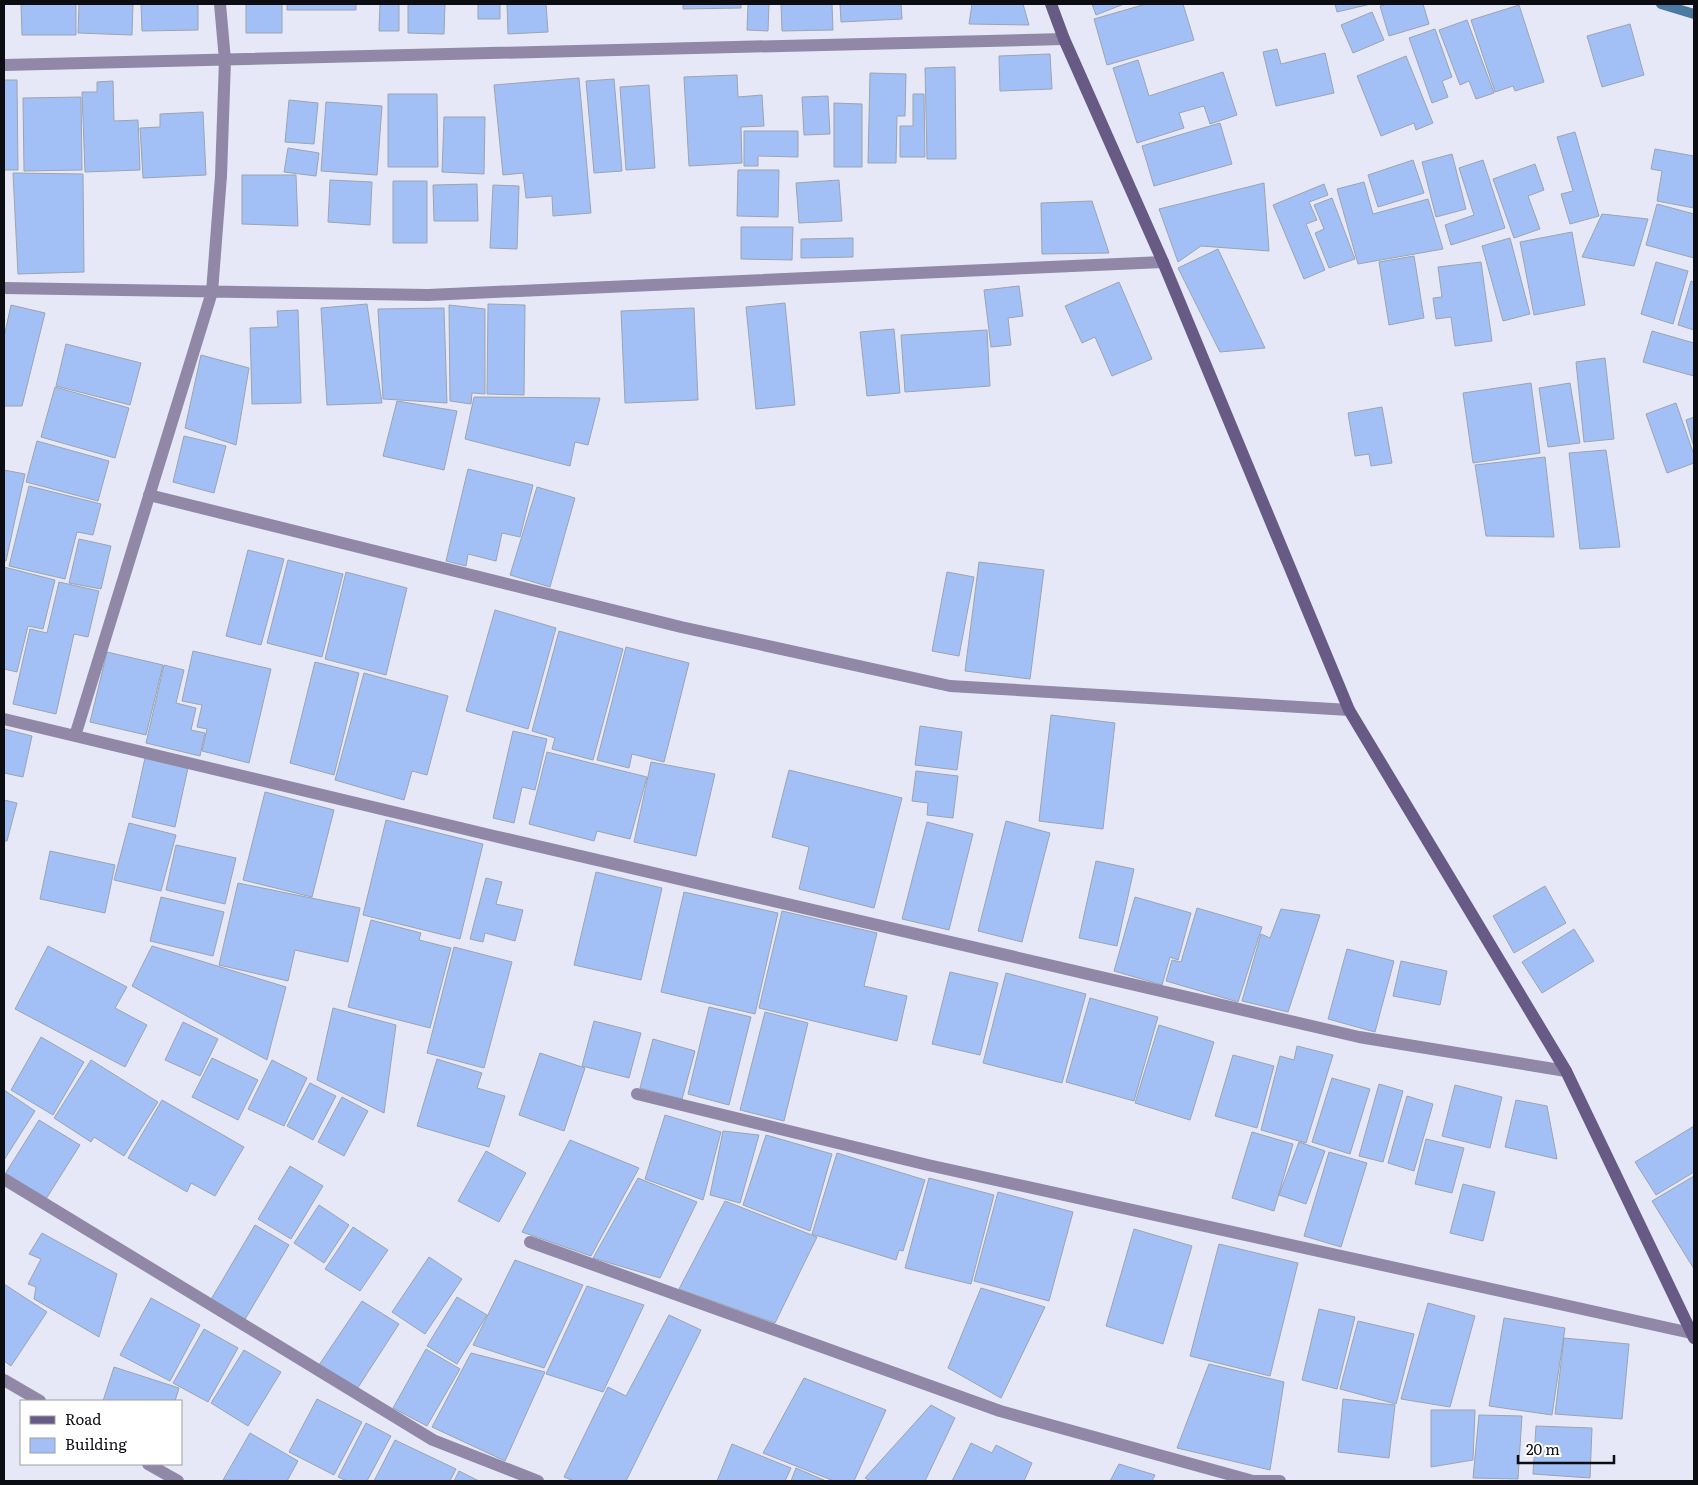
<svg xmlns="http://www.w3.org/2000/svg" width="1698" height="1485" viewBox="0 0 1698 1485" font-family="Literata,serif">
	<rect width="100%" height="100%" fill="#e6e8f7"/>
	<g fill="none" stroke-linecap="round" stroke-linejoin="round">
		<path stroke="#4a7a9f" stroke-width="10" d="M1661 4 1694 14"/>
	</g>
	<path fill="#a2c0f5" stroke="#9ca4b0" d="M21 4H76V35H22Z
		M79 4H133L132 35 78 33Z
		M141 4H198V30L142 31Z
		M246 4H282V33H246Z
		M287 4H356V10H287Z
		M380 4H405H399V31H379Z
		M408 4H445L444 34 408 33Z
		M478 4H500V19H478Z
		M507 4H546L548 32 508 34Z
		M683 4H741V8L683 9Z
		M748 4H769L768 31 747 30Z
		M781 4H832L833 30 782 31Z
		M840 4H901L902 19 841 22Z
		M972 4H1023L1029 25 969 24Z
		M1092 4H1124L1096 15Z
		M1146 4H1183L1194 40 1107 65 1094 19Z
		M1335 4H1371L1337 12Z
		M1387 4H1423L1429 24 1389 36 1380 6Z
		M1519 5 1544 82 1515 91 1513 86 1495 92 1471 20Z
		M1372 12 1384 40 1353 53 1341 25Z
		M1467 20 1494 93 1476 99 1469 81 1460 85 1439 30Z
		M1630 24 1644 75 1602 87 1587 36Z
		M1435 29 1452 77 1442 81 1448 97 1432 103 1409 38Z
		M1277 49 1281 64 1325 53 1334 93 1276 106 1263 52Z
		M1050 54 1052 89 1000 91 999 56Z
		M1406 56 1433 123 1416 130 1414 123 1381 136 1357 76Z
		M1138 60 1149 96 1223 72 1237 115 1210 124 1204 106 1179 113 1184 128 1137 143 1113 68Z
		M955 67 956 159H927L925 68Z
		M870 73 906 74 905 116H897L896 163H868Z
		M737 75 738 97 762 95 764 126 741 127 742 163 689 166 684 77Z
		M579 78 591 213 553 216 552 196 526 198 523 173 503 175 494 85Z
		M614 79 622 171 594 173 586 81Z
		M4 80H17L18 170H4Z
		M113 81 114 121 138 120 140 170 85 172 82 92H97V82Z
		M649 85 655 168 626 170 620 87Z
		M388 94H437L438 167H388Z
		M913 94H924L925 157H900V126H913Z
		M828 96 830 134 804 135 802 97Z
		M81 97 82 170 24 171 23 98Z
		M289 100 318 103 314 144 285 142Z
		M326 102 382 106 377 175 321 171Z
		M834 103 862 104V167H834Z
		M203 112 206 175 143 178 140 128 160 127V114Z
		M444 117H485L484 174 442 172Z
		M1220 123 1232 164 1154 186 1142 146Z
		M744 131H798V157L758 156V166H744Z
		M1575 132 1599 216 1570 224 1561 194 1573 191 1557 137Z
		M288 148 319 153 316 176 284 172Z
		M1655 149 1694 156V208L1657 201 1662 171 1651 169Z
		M1452 154 1466 209 1436 217 1422 162Z
		M1413 160 1424 193 1378 207 1368 175Z
		M1483 160 1505 228 1451 245 1445 225 1474 215 1459 168Z
		M1535 164 1544 190 1528 196 1540 229 1514 238 1493 179Z
		M738 170H779L778 217 737 216Z
		M13 173 83 174 84 272 18 274Z
		M242 175H296L298 226 242 224Z
		M330 180 372 182 370 225 328 222Z
		M839 180 842 221 799 223 796 183Z
		M393 181H427V243H393Z
		M1364 182 1373 214 1428 199 1443 249 1358 264 1337 189Z
		M1264 183 1269 251 1201 246 1178 262 1159 209Z
		M477 184 478 221H434L433 185Z
		M1324 184 1328 195 1309 202 1317 220 1306 224 1325 270 1304 279 1273 205Z
		M493 185 519 186 517 249 490 248Z
		M1332 198 1355 259 1329 268 1315 233 1324 229 1314 205Z
		M1092 201 1109 253 1042 254 1041 203Z
		M1657 204 1694 214V258L1646 245Z
		M1602 214 1648 219 1634 266 1582 257Z
		M741 227H793L792 260 741 259Z
		M1572 232 1585 305 1534 315 1520 242Z
		M853 238V257L801 258V239Z
		M1510 238 1530 314 1503 321 1482 246Z
		M1218 249 1265 348 1220 352 1178 268Z
		M1414 256 1424 318 1389 325 1379 262Z
		M1481 262 1492 341 1455 346 1451 317 1436 319 1433 298 1442 297 1438 267Z
		M1656 262 1688 271 1673 324 1641 314Z
		M1691 281 1694 282V330L1678 325Z
		M1119 282 1152 359 1112 376 1095 337 1082 343 1065 306Z
		M1019 286 1023 316 1008 318 1011 345 991 347 984 290Z
		M785 303 795 405 756 409 746 307Z
		M367 304 382 403 327 405 321 308Z
		M488 304 525 305 524 395 487 394Z
		M11 305 45 313 22 406H4V337Z
		M449 305 485 309V394L472 393 471 404 450 401Z
		M444 308 447 403 383 399 378 309Z
		M694 308 698 400 625 403 621 311Z
		M298 310 301 403 252 404 250 328 278 327 277 311Z
		M894 329 900 393 867 396 860 332Z
		M987 330 990 386 905 392 901 335Z
		M1652 331 1694 343V376L1643 362Z
		M66 344 141 363 130 405 56 386Z
		M201 355 249 368 236 445 185 428Z
		M1605 358 1614 439 1584 442 1576 362Z
		M1531 383 1540 453 1473 463 1463 393Z
		M1570 383 1580 443 1548 447 1539 388Z
		M55 387 129 408 115 458 41 437Z
		M474 397 600 398 588 445 575 442 570 466 465 439Z
		M397 401 457 411 444 470 383 456Z
		M1676 403 1694 455V463L1667 473 1646 414Z
		M1382 407 1392 463 1371 466 1369 454 1355 456 1348 413Z
		M1694 417V447L1686 420Z
		M184 436 226 446 214 493 173 482Z
		M37 441 109 461 98 501 26 482Z
		M1606 450 1620 547 1580 549 1569 453Z
		M1545 457 1554 537 1486 536 1475 465Z
		M468 469 533 485 520 537 502 533 496 561 468 554 466 566 446 561Z
		M4 470 25 474 6 561H4Z
		M29 486 101 504 93 535 77 532 65 579 9 566Z
		M537 487 575 498 550 587 510 575Z
		M79 539 111 546 101 589 69 583Z
		M248 550 284 559 261 645 226 636Z
		M288 560 343 574 322 657 267 643Z
		M979 562 1044 570 1030 679 965 671Z
		M4 567 55 580 43 629 28 626 17 672 4 669Z
		M346 572 407 588 386 675 325 659Z
		M947 572 974 577 959 656 932 651Z
		M59 582 99 591 88 637 74 634 56 714 13 704 30 629 47 633Z
		M495 610 556 628 528 729 466 711Z
		M559 631 623 649 593 760 552 749 555 738 532 731Z
		M626 647 689 663 664 762 632 754 629 768 597 760Z
		M193 651 271 669 249 763 202 751 207 729 197 727 202 705 182 701Z
		M107 652 163 665 146 735 90 722Z
		M315 662 359 673 334 775 290 763Z
		M164 665 184 670 176 703 196 708 191 730 205 733 200 756 146 743Z
		M364 673 448 696 427 775 412 771 404 800 335 780Z
		M1051 715 1115 723 1103 829 1039 821Z
		M920 726 962 732 957 770 915 765Z
		M4 729 32 736 23 777 4 773Z
		M513 731 547 739 535 790 522 787 514 823 493 818Z
		M547 752 647 777 630 839 597 831 594 841 529 824Z
		M145 758 188 768 175 827 132 817Z
		M651 762 715 774 696 856 634 842Z
		M789 770 902 798 874 908 799 889 809 847 772 837Z
		M916 771 958 776 953 818 927 815 928 803 912 801Z
		M265 792 334 810 312 897 243 880Z
		M4 800 17 803 7 841H4Z
		M386 820 483 844 460 939 363 915Z
		M1006 821 1050 833 1022 942 978 931Z
		M927 822 973 834 949 930 902 919Z
		M129 823 176 835 161 891 114 880Z
		M176 845 236 858 225 904 166 890Z
		M50 851 115 865 105 913 40 899Z
		M1096 861 1134 869 1117 946 1079 938Z
		M596 872 662 888 641 980 574 965Z
		M486 878 502 882 496 904 523 910 515 941 485 933 483 942 470 939Z
		M238 883 360 908 348 962 295 950 288 981 219 965Z
		M1545 886 1566 923 1514 953 1493 916Z
		M684 892 778 913 755 1014 661 992Z
		M161 897 224 912 213 956 150 941Z
		M1135 897 1191 913 1178 960 1170 957 1162 985 1114 971Z
		M1197 908 1262 927 1238 1002 1166 981 1172 960 1181 962Z
		M1281 909 1320 915 1288 1012 1242 1001 1261 934 1270 938Z
		M782 911 877 933 864 986 907 996 897 1041 759 1008Z
		M371 920 421 933 419 940 451 948 430 1028 348 1007Z
		M1574 929 1594 961 1542 993 1522 962Z
		M48 946 127 987 115 1008 147 1025 125 1067 15 1009Z
		M152 946 286 987 267 1060 132 986Z
		M454 947 512 962 484 1068 427 1053Z
		M1347 949 1394 961 1375 1032 1328 1019Z
		M1401 961 1447 971 1440 1005 1393 996Z
		M950 972 998 983 980 1055 932 1044Z
		M1006 973 1086 994 1062 1083 983 1063Z
		M1090 998 1158 1017 1134 1101 1066 1082Z
		M709 1007 751 1017 729 1105 688 1094Z
		M333 1008 396 1025 384 1113 317 1080Z
		M765 1012 808 1023 784 1121 740 1110Z
		M594 1021 641 1033 629 1078 582 1066Z
		M183 1022 218 1039 200 1076 165 1060Z
		M1159 1025 1214 1042 1190 1120 1135 1103Z
		M41 1037 84 1062 53 1115 11 1090Z
		M653 1039 695 1051 682 1099 640 1088Z
		M1297 1046 1333 1055 1306 1143 1261 1130 1280 1056 1294 1060Z
		M540 1053 585 1068 564 1131 519 1115Z
		M1233 1055 1274 1066 1257 1128 1215 1116Z
		M212 1058 258 1080 238 1120 192 1097Z
		M437 1059 482 1073 477 1088 505 1096 489 1147 417 1126Z
		M91 1060 158 1102 124 1156 94 1137 91 1142 54 1118Z
		M272 1060 307 1078 284 1126 248 1109Z
		M1332 1078 1370 1089 1350 1154 1312 1142Z
		M310 1083 336 1096 313 1140 287 1126Z
		M1379 1084 1403 1091 1383 1162 1359 1156Z
		M1455 1085 1502 1097 1490 1148 1442 1136Z
		M4 1090 35 1111 4 1160Z
		M1407 1096 1433 1104 1414 1171 1388 1163Z
		M342 1097 368 1111 344 1156 318 1142Z
		M162 1100 244 1147 215 1196 191 1183 187 1192 128 1158Z
		M1516 1100 1547 1106 1557 1159 1505 1147Z
		M665 1115 721 1132 703 1200 645 1179Z
		M39 1120 80 1145 46 1199 5 1174Z
		M1694 1126V1172L1656 1195 1635 1162Z
		M723 1131 759 1135 740 1203 710 1195Z
		M1252 1132 1293 1144 1274 1211 1232 1198Z
		M766 1135 832 1154 810 1231 743 1205Z
		M1426 1139 1464 1148 1452 1193 1415 1184Z
		M570 1140 639 1168 591 1256 522 1232Z
		M1299 1142 1325 1151 1306 1204 1279 1195Z
		M486 1151 526 1173 499 1222 458 1201Z
		M1329 1152 1367 1163 1341 1247 1304 1236Z
		M837 1153 925 1180 903 1251 899 1250 896 1260 812 1234Z
		M290 1166 323 1186 291 1239 258 1219Z
		M1694 1176V1269L1652 1201Z
		M638 1178 697 1202 660 1278 593 1258Z
		M929 1178 994 1195 971 1284 905 1268Z
		M1463 1184 1495 1192 1483 1241 1450 1233Z
		M998 1192 1073 1212 1049 1301 974 1281Z
		M725 1201 817 1237 775 1323 679 1289Z
		M319 1205 349 1225 324 1263 294 1243Z
		M255 1225 289 1245 244 1321 210 1301Z
		M353 1227 388 1250 360 1291 325 1269Z
		M1134 1229 1192 1246 1163 1344 1106 1326Z
		M42 1233 117 1274 99 1337 34 1299 36 1287 28 1284 41 1259 29 1254Z
		M1219 1244 1298 1263 1270 1376 1190 1356Z
		M429 1257 462 1279 425 1334 392 1312Z
		M515 1260 583 1285 544 1368 473 1345Z
		M4 1284 47 1312 11 1366 4 1361Z
		M587 1286 644 1305 603 1392 546 1374Z
		M981 1288 1045 1307 1001 1398 948 1368Z
		M457 1297 487 1315 457 1364 427 1346Z
		M151 1298 200 1325 170 1381 120 1355Z
		M362 1301 399 1324 357 1389 319 1365Z
		M1428 1303 1475 1316 1450 1407 1401 1399Z
		M1319 1309 1355 1317 1337 1389 1302 1380Z
		M669 1315 701 1330 626 1481H574L564 1477 608 1387 626 1396Z
		M1504 1318 1565 1328 1552 1415 1489 1406Z
		M1358 1321 1414 1334 1396 1404 1340 1389Z
		M204 1329 238 1348 208 1402 173 1383Z
		M1564 1338 1629 1344 1622 1419 1555 1414Z
		M426 1349 460 1369 427 1426 393 1408Z
		M244 1350 281 1372 248 1426 211 1403Z
		M471 1353 545 1372 505 1461 432 1427Z
		M1209 1364 1284 1382 1270 1470 1177 1448Z
		M114 1367 179 1388 175 1401H103Z
		M804 1378 886 1410 854 1481H834L763 1453Z
		M317 1399 362 1422 334 1475 289 1452Z
		M1343 1399 1395 1405 1389 1458 1338 1452Z
		M931 1405 955 1418 925 1481H871L865 1478Z
		M1431 1410H1475L1473 1460 1431 1467Z
		M1479 1415 1522 1416 1518 1479 1473 1478Z
		M366 1423 391 1436 367 1481H347L338 1477Z
		M1536 1426 1592 1428 1590 1478 1533 1474Z
		M250 1433 298 1461 287 1481 223 1480Z
		M395 1440 456 1469 450 1481H374Z
		M971 1443 992 1453 996 1445 1032 1463 1024 1481H952Z
		M732 1444 791 1468 785 1481H717Z
		M1119 1464 1155 1475 1152 1481H1110Z
		M796 1468 826 1481H791Z
		M459 1471 479 1481H454Z"/>
	<g fill="none" stroke-linecap="round" stroke-linejoin="round">
		<path stroke="#9188a7" stroke-width="12" d="M4 65 1064 39
			M4 288 428 295 1163 262
			M149 495 681 627 950 686 1349 710
			M4 719 494 836 1359 1037 1566 1071
			M75 736 212 292 221 176 225 60 220 4
			M637 1094 928 1165 1691 1333
			M4 1179 433 1440 538 1481
			M530 1242 1000 1411 1253 1481H1280
			M4 1380 40 1401
			M148 1464 178 1481"/>
		<path stroke="#675a85" stroke-width="12" d="M1051 4 1064 39 1163 262 1349 710 1566 1071 1694 1338"/>
	</g>
	<rect width="1698" height="1485" fill="none" stroke="#0c0d12" stroke-width="10"/>
	<rect x="20" y="1400" width="162" height="65" fill="#ffffff" stroke="#9e9ea0"/>
	<rect x="30" y="1416" width="25" height="8" fill="#675a85" stroke="#9e9ea0"/>
	<text x="65" y="1425" font-size="15" fill="#0c0d12">Road</text>
	<rect x="30" y="1438" width="25" height="15" fill="#a2c0f5" stroke="#9e9ea0"/>
	<text x="65" y="1450" font-size="15" fill="#0c0d12">Building</text>
	<path d="M1518 1455v8h96v-8" fill="none" stroke="#0c0d12" stroke-width="2.5"/>
	<text x="1526" y="1455" font-size="15" fill="#0c0d12" stroke="#ffffff" stroke-width="4" paint-order="stroke">20 m</text>
</svg>
